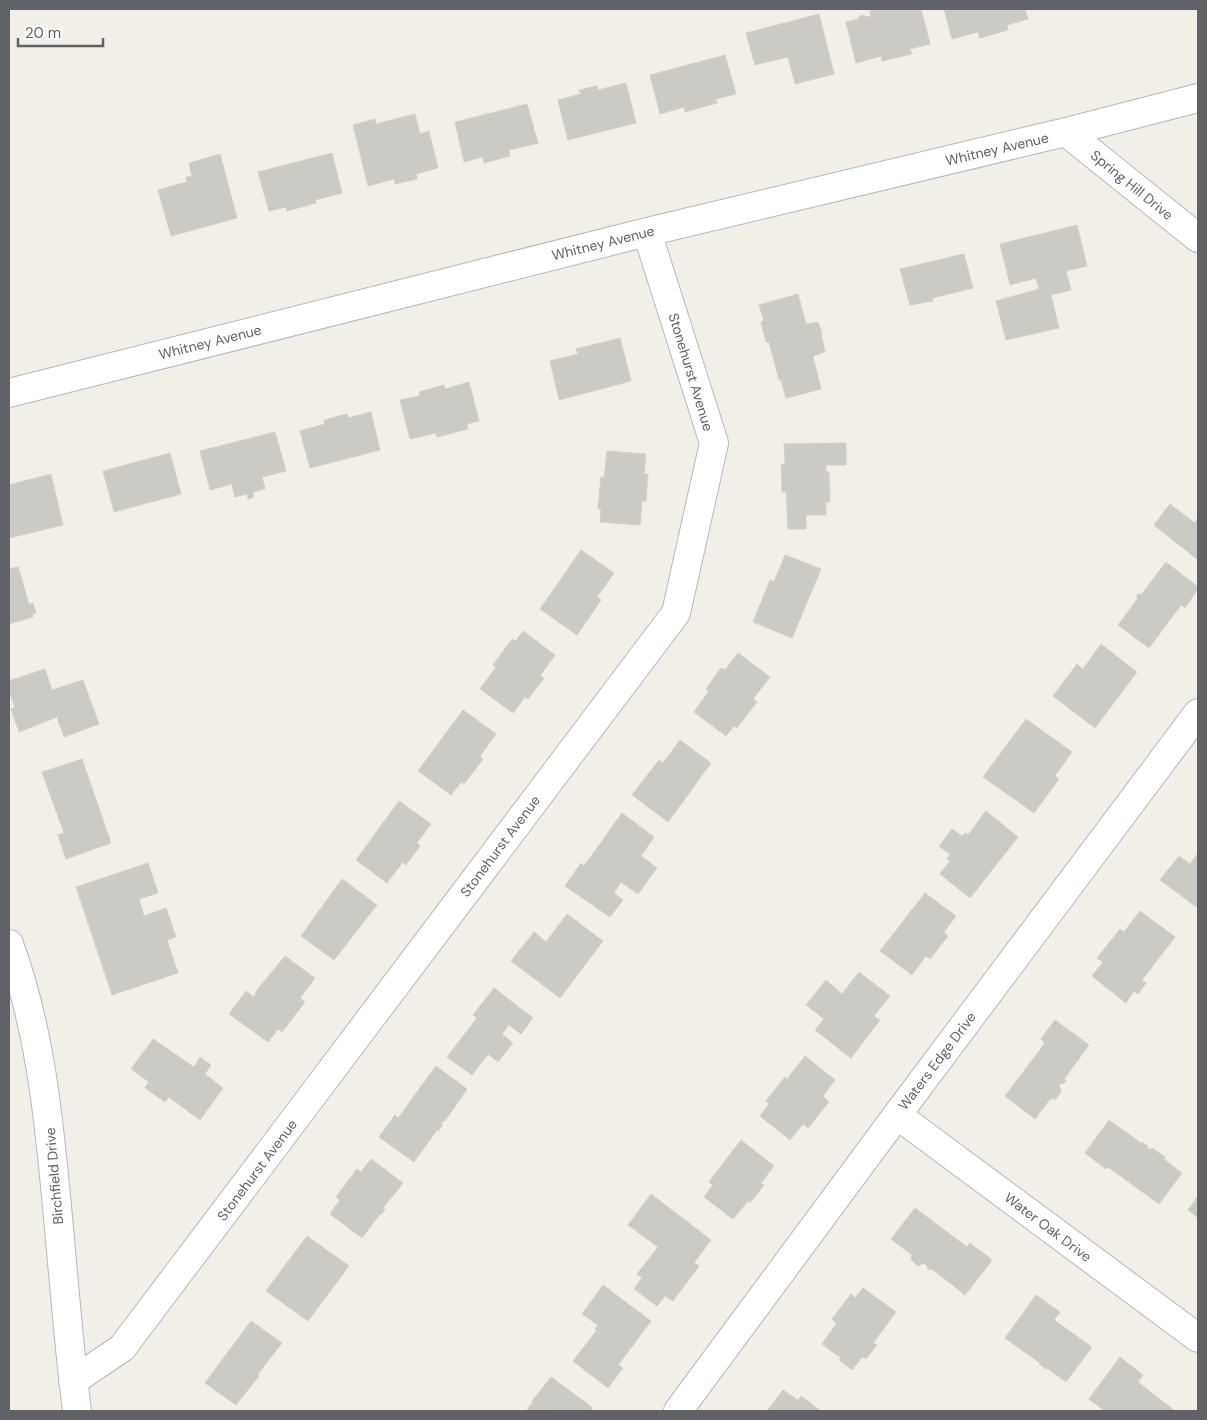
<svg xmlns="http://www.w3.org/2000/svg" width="1207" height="1420" viewBox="0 0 1207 1420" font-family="'DM Sans',sans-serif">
	<rect width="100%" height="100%" fill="#f1efe8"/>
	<path fill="#cccac5" stroke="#d6d1c6" d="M882 9H921L930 44 910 49 912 54 882 61 881 56 856 63 846 22 859 19 858 17 864 15V17L871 16 870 11Z
		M944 9H1025L1028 19 1007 25 1008 30 980 38 978 32 952 39Z
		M819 14 834 74 795 84 788 57 755 65 746 33Z
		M725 55 736 94 716 99 717 103 685 112 684 107 660 114 650 75Z
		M626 83 636 123 568 140 558 100 581 94 579 90 597 86 598 90Z
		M527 104 538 143 509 150 510 156 484 163 483 157 464 162 455 122Z
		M415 114 420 134 429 131 438 168 416 174 417 179 395 184 394 179 368 186 353 125 375 119 376 124Z
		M332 153 342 193 315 200 316 203 287 211 286 207 269 211 258 172Z
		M220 154 237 218 171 236 158 190 187 182 186 177 192 176 189 163Z
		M1077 225 1087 266 1066 271 1071 290 1051 295 1059 328 1006 340 996 301 1039 289 1036 278 1010 285 1000 244Z
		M964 254 973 288 932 298 933 301 910 305 900 269Z
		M798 294 806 324 818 322 822 333H821L825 352 813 356 821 389 786 398 781 380H779L769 342H766L761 322 764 321 759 305Z
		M620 338 631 381 559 400 550 361 578 354 576 349Z
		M469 382 479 421 467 424 468 429 437 437 436 433 410 439 400 400 420 396 419 392 444 385 445 389Z
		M371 412 380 450 310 468 300 431 325 424 324 420 347 414 348 418Z
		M275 432 286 471 262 477 265 489 253 492 254 497 248 499 247 494 235 497 232 484 210 490 200 451Z
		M846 443V465H826V472H829L830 502H826V515H806V529H788L786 492H782L781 464H785L784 444Z
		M607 451 646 454 644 474H648L646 501H642L640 525 600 522 601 509H598L601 477 604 478Z
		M170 453 181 494 114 512 103 471Z
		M51 474 63 525 9 538V485Z
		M1170 504 1195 523 1198 518V560L1154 525Z
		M581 550 614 573 597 597 601 600 577 635 540 609Z
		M785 555 821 569 792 638 753 622 770 580 774 582Z
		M1166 562 1198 587V589L1185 608 1181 605 1149 648 1118 625 1138 598 1136 597 1139 593 1141 595Z
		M18 567 29 604 33 603 36 613 32 615 33 617 9 624V569Z
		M523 631 555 655 540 676 544 678 528 699 525 697 513 713 480 689 496 667 493 665 512 639 516 641Z
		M1101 644 1137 672 1095 728 1053 696 1077 664 1083 669Z
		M738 653 770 677 753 699 757 702 737 728 734 726 726 736 694 712 709 691 706 689 721 668 725 670Z
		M45 669 52 690 83 680 99 724 64 737 57 717 19 732 11 709 15 708 9 691V681Z
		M463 710 496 734 480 756 483 759 464 784 461 782 451 795 418 771Z
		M1026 719 1072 752 1055 776 1059 779 1034 813 983 777Z
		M680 740 711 763 668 822 632 795 659 760 663 763Z
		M82 759 111 843 66 859 58 835 64 833 42 772Z
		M399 801 431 824 417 843 420 846 406 865 403 862 387 883 356 860Z
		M986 811 1018 837 970 898 940 874 950 861 947 859 950 854 939 846 952 829 962 836 965 833 968 835Z
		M622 813 654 837 641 856 657 868 638 894 621 882 614 893 623 900 610 917 565 886 581 863 584 866Z
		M1198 853V908L1160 880 1179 856 1190 864Z
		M148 863 158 893 139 899 144 916 166 908 176 937 167 940 178 973 112 995 76 887Z
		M342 879 377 905 334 960 301 936Z
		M925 893 956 916 944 932 948 936 930 959 926 956 912 975 880 951Z
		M1140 911 1175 937 1142 980 1146 983 1138 994 1134 991 1126 1003 1092 976 1103 962 1097 958 1120 929 1124 932Z
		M567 914 603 941 560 998 511 961 534 932 546 942Z
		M285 956 315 978 300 998 305 1002 282 1032 278 1029 268 1042 229 1014 246 991 254 997 257 990Z
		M859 972 890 996 874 1016 880 1020 851 1058 815 1030 824 1019 806 1005 826 980 842 994Z
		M494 988 533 1018 521 1034 509 1025 502 1034 513 1043 498 1062 488 1054 472 1075 447 1057 477 1018 473 1015Z
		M1055 1020 1089 1045 1064 1079 1066 1080 1063 1084 1062 1083 1059 1085 1061 1092 1056 1099H1050L1035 1119 1005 1096 1045 1043 1041 1039Z
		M153 1039 194 1067 200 1057 211 1065 205 1074 223 1088 200 1120 169 1097 165 1102 145 1088 149 1082 131 1069Z
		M805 1056 835 1080 823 1096 829 1102 808 1128 803 1124 790 1140 760 1116 769 1104 766 1101 785 1077 787 1079Z
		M436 1066 467 1089 445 1121 444 1120 441 1124 443 1125 438 1131 437 1130 414 1162 379 1137 395 1115 398 1118Z
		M1109 1120 1141 1143 1142 1142 1148 1146 1147 1148 1151 1150 1152 1148 1165 1157 1164 1159 1182 1173 1159 1204 1108 1167 1106 1169 1085 1153Z
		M741 1140 774 1166 761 1183 764 1185 750 1203 748 1201 733 1219 704 1197 713 1185 709 1182Z
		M371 1159 403 1183 383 1208 385 1209 381 1215 380 1214 362 1238 330 1214 340 1200 336 1197 357 1169 361 1172Z
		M651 1194 711 1240 694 1263 699 1266 673 1301 665 1296 657 1306 634 1289 642 1277 637 1274 658 1247 628 1225Z
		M1198 1196V1218L1188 1210Z
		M915 1208 967 1247 970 1243 991 1259 990 1263 965 1295 932 1269 931 1270 927 1268 928 1267 924 1263 918 1266 911 1260 912 1255 891 1239Z
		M307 1236 349 1266 308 1321 266 1291Z
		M603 1285 651 1321 618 1365 623 1368 608 1388 573 1361 597 1330 595 1329 598 1325 582 1314Z
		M863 1288 896 1312 873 1343 877 1345 866 1359 862 1357 852 1370 839 1360 841 1358 822 1344 837 1323 832 1319 851 1294 855 1298Z
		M1036 1295 1060 1312 1054 1320 1092 1347 1066 1382 1047 1368 1046 1369 1039 1364 1040 1363 1005 1338Z
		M251 1321 282 1343 258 1374 259 1376 236 1405 205 1383Z
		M1120 1357 1143 1375 1138 1382 1175 1411H1105L1089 1399Z
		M551 1377 593 1408 590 1411 527 1410 533 1402 532 1401Z
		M783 1390 798 1400 801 1396 821 1411H767Z"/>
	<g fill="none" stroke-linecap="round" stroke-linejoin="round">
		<g stroke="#b5b8bc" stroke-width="30">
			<path id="street" d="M1066 132 1198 238
				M9 393 647 232 1066 132 1198 98
				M9 944C39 1026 48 1111 56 1196 63 1268 68 1340 77 1411
				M897 1115 1198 1338
				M73 1381 122 1348 676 613 714 443 647 232
				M678 1411 897 1115 1198 713"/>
		</g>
		<use href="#street" stroke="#fff" stroke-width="28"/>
	</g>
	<g text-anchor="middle" stroke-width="4" stroke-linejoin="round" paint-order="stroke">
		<g font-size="14" fill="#5f6368" stroke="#fff">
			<text transform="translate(997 149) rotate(-13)" y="5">Whitney Avenue</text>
			<text transform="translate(1132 185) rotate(39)" y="5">Spring Hill Drive</text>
			<text transform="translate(603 243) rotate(-14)" y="5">Whitney Avenue</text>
			<text transform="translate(210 342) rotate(-14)" y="5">Whitney Avenue</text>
			<text transform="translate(691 372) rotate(73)" y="5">Stonehurst Avenue</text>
			<text transform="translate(500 846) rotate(-53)" y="5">Stonehurst Avenue</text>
			<text transform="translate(937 1061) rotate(-53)" y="5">Waters Edge Drive</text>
			<text transform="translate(257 1170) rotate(-53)" y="5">Stonehurst Avenue</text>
			<text transform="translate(54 1176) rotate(-95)" y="5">Birchfield Drive</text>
			<text transform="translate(1048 1227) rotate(37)" y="5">Water Oak Drive</text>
		</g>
	</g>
	<rect width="1207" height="1420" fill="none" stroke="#5f6368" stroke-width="20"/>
	<path d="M18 38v8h85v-8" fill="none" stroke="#5f6368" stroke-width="2.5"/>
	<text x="25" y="38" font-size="15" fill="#5f6368" stroke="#ffffff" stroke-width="4" paint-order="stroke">20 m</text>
</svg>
